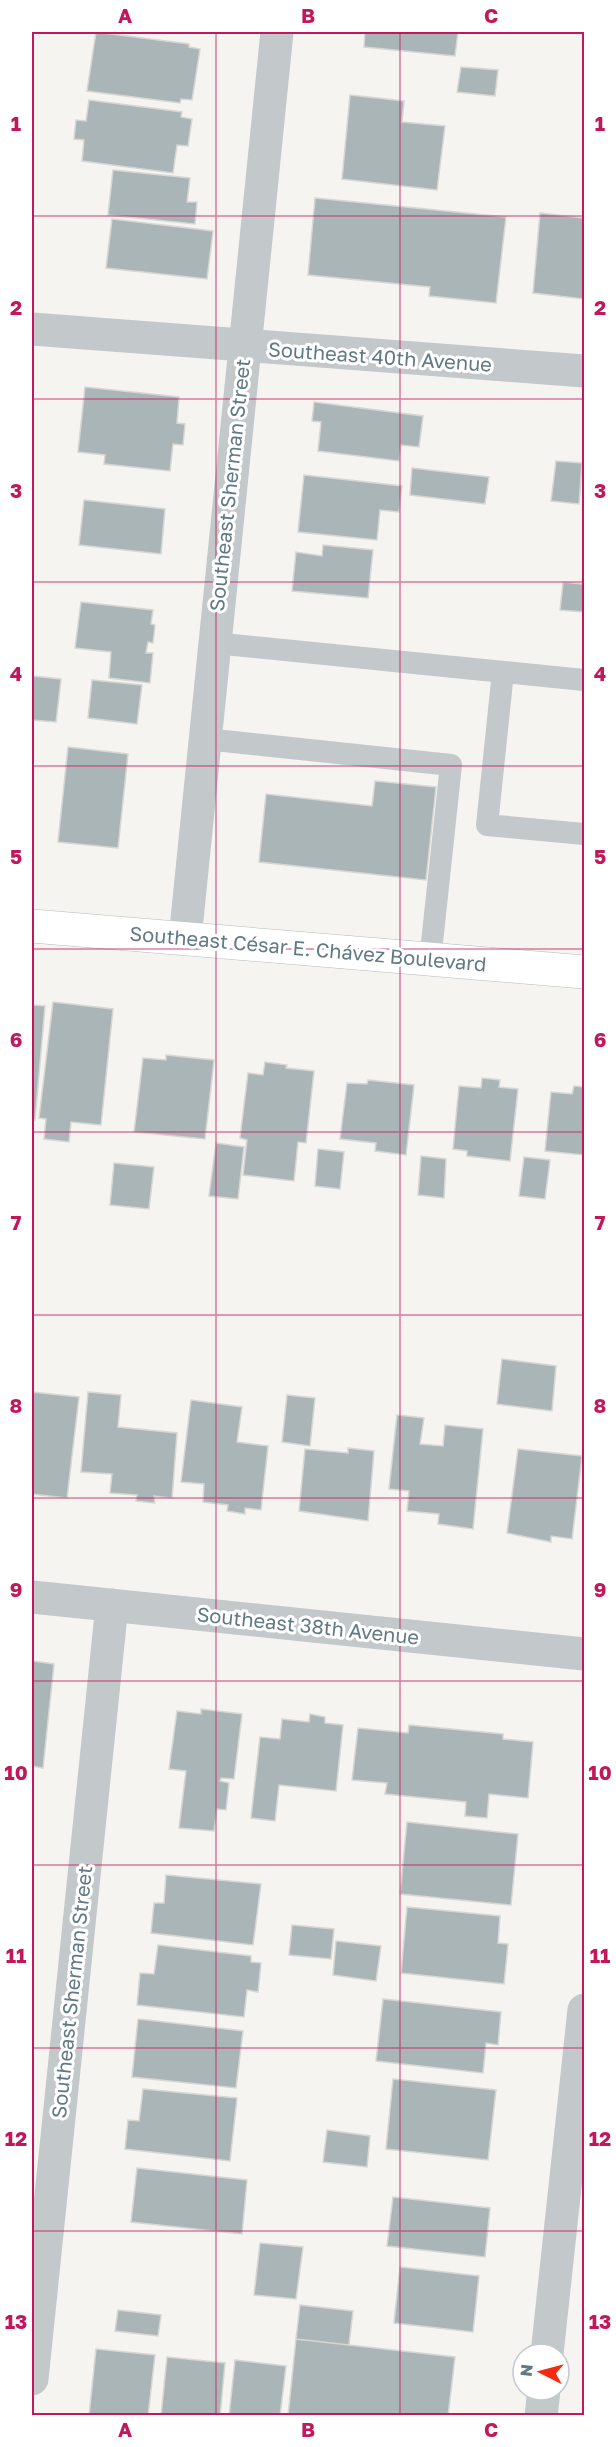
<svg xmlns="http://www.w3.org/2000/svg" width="616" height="2447" viewBox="0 0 616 2447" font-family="'Golos Text',sans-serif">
	<rect width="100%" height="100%" fill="#f5f4f0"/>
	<path fill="#aab5b8" stroke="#d6d6d3" stroke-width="1.5" d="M96 32 189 44V47L200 49 192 100 181 99 180 103 87 91Z
		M365 32H458L455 56 364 47Z
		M461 67 498 70 495 96 457 92Z
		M350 95 404 101 402 122 445 126 437 190 342 179Z
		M89 100 182 112 181 117 192 119 188 146 177 145 173 173 82 161 84 140 74 139 76 120 86 121Z
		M113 170 190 178 187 202H197L195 224 108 215Z
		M315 198 506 217 496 303 429 296 430 287 308 275Z
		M540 213 584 218V299L533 293Z
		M112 219 213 231 207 279 106 268Z
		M85 387 179 397 177 423 185 424 183 445 173 444 170 471 104 464 105 455 78 452Z
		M314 402 423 416 419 447 401 445 399 461 318 451 321 422 312 421Z
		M556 461 582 463 579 504 551 501Z
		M412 468 489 477 485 504 410 495Z
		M304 475 402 486 399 512 380 510 377 540 298 532Z
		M84 500 165 509 161 554 79 545Z
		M323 545 373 550 368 598 292 591 296 552 322 556Z
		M584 564V612L560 610 563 582 582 584Z
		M81 602 153 610 151 624 155 625 153 643 148 642 146 653H153L150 683 109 678 111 652 75 648Z
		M32 676 61 679 56 722 32 720Z
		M92 680 142 685 137 724 88 718Z
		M68 747 128 754 118 848 58 842Z
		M375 781 436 787 426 880 259 862 266 794 372 806Z
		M53 1002 113 1009 101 1125 71 1122 69 1142 44 1139 46 1119 39 1118Z
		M32 1005 45 1006 35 1120H32Z
		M166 1055 214 1060 205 1139 134 1132 143 1058 166 1060Z
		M265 1062 287 1065 286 1068 314 1071 306 1143 298 1142 294 1181 243 1175 247 1140 240 1138 248 1073 263 1075Z
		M482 1078 500 1080 499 1087 518 1089 510 1161 467 1156V1151L453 1149 459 1086 481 1088Z
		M368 1080 414 1085 406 1155 375 1151 376 1143 340 1139 347 1083 367 1084Z
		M574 1086 584 1087V1155L545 1151 551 1092 572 1094Z
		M216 1143 244 1147 238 1199 209 1196Z
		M318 1149 344 1152 340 1189 315 1186Z
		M421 1156 446 1159 444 1198 418 1195Z
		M524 1157 550 1160 545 1199 519 1196Z
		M114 1163 154 1167 149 1209 110 1205Z
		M502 1359 556 1366 552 1411 497 1404Z
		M32 1392 79 1397 67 1498 32 1494Z
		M88 1392 121 1395 118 1427 177 1433 172 1498 154 1496 155 1503 136 1501 137 1495 110 1493 112 1474 81 1472Z
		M287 1395 315 1398 310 1446 282 1442Z
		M191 1400 242 1407 237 1442 268 1446 261 1510 245 1508V1514L227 1511 228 1505 203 1502 204 1484 181 1482Z
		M397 1415 424 1418 420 1444 443 1446 445 1425 483 1429 473 1529 438 1524 439 1514 407 1511 409 1491 389 1489Z
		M348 1448 374 1451 368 1521 299 1511 305 1449 348 1453Z
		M518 1449 582 1456 572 1539 551 1536V1542L507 1533Z
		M32 1661 54 1664 43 1768 32 1766Z
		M201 1709 242 1714 234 1779 221 1778 220 1781 229 1783 226 1810 217 1809 214 1831 179 1828 186 1771 169 1769 177 1711 201 1714Z
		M310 1714 325 1717V1723L343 1725 336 1791 279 1785 275 1821 251 1818 260 1737 280 1739 282 1719 309 1722Z
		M409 1725 503 1734V1739L533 1742 528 1798 489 1794 487 1818 465 1816 466 1802 385 1794 387 1783 352 1780 358 1728 408 1733Z
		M407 1822 518 1834 511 1905 400 1894Z
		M166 1875 261 1884 253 1945 151 1933 154 1903H164Z
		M407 1907 500 1916 498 1943 508 1944 504 1984 401 1973Z
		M292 1925 334 1929 331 1959 289 1955Z
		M336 1941 381 1946 376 1981 333 1975Z
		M158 1945 251 1956V1962L261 1963 258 1992 247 1990 244 2017 137 2005 140 1973 154 1974Z
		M383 1999 501 2012 498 2045 486 2043 483 2073 376 2061Z
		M138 2019 243 2031 236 2088 132 2077Z
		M393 2079 496 2090 488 2160 386 2149Z
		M143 2089 237 2098 230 2161 125 2149 128 2120 139 2121Z
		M327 2130 370 2136 367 2167 323 2162Z
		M137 2168 247 2180 242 2234 131 2222Z
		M393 2197 490 2208 485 2257 387 2246Z
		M260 2243 303 2247 296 2299 254 2295Z
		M400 2267 479 2276 473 2332 394 2323Z
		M300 2305 353 2311 349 2345 296 2339Z
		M118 2310 161 2315 158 2336 115 2331Z
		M296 2339 455 2357 448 2416H288Z
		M96 2349 155 2355 148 2416H89Z
		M167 2357 225 2363 220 2416H161Z
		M235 2360 286 2366 280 2416H229Z"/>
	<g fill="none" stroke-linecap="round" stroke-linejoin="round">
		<g stroke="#b6bbbe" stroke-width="34">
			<path id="primary" d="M32 926 584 972"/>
		</g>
		<path stroke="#c3c8ca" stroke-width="22" d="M214 643 584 680
			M503 672 487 825 584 834
			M205 739 451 765 430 961"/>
		<path stroke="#c3c8ca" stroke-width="33" d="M32 329 584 371
			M185 939 277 32
			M32 1597 584 1654
			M547 2354 584 2010
			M32 2379 112 1605
			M541 2416 544 2390"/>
		<use href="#primary" stroke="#fff" stroke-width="33"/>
	</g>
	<path fill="none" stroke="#c2185b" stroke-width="1.5" stroke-opacity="0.55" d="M216 32V2416M400 32V2416M32 216H584M32 399H584M32 582H584M32 766H584M32 949H584M32 1132H584M32 1315H584M32 1498H584M32 1681H584M32 1865H584M32 2048H584M32 2231H584"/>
	<g text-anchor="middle" stroke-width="6" stroke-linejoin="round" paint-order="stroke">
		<g font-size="20" fill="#607984" stroke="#fff">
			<text transform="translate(380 357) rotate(4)" y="7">Southeast 40th Avenue</text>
			<text transform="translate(230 485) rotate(-84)" y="7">Southeast Sherman Street</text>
			<text transform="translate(308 949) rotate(5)" y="7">Southeast César E. Chávez Boulevard</text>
			<text transform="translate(308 1626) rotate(6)" y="7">Southeast 38th Avenue</text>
			<text transform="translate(72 1992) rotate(-84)" y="7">Southeast Sherman Street</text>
		</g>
	</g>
	<rect width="616" height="2447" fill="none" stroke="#ffffff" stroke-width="66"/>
	<g transform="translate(541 2372) rotate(276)"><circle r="28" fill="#ffffff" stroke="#bfc9ce" stroke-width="1.5"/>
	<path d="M0-4.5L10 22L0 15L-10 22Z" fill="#f52b10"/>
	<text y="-9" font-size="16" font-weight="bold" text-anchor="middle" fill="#607984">N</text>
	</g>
	<rect x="33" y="33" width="550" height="2381" fill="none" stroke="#c2185b" stroke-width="2"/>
	<g font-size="20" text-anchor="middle" font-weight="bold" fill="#c2185b">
		<text x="125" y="23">A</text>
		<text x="308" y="23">B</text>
		<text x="491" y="23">C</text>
		<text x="16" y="131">1</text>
		<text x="600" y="131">1</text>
		<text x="16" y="315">2</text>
		<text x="600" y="315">2</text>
		<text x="16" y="498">3</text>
		<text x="600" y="498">3</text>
		<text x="16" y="681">4</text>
		<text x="600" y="681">4</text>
		<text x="16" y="864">5</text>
		<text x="600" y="864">5</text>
		<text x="16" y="1047">6</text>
		<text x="600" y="1047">6</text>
		<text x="16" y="1230">7</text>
		<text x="600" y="1230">7</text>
		<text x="16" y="1413">8</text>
		<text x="600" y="1413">8</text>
		<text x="16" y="1597">9</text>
		<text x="600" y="1597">9</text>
		<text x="16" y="1780">10</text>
		<text x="600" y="1780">10</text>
		<text x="16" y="1963">11</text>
		<text x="600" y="1963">11</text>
		<text x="16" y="2146">12</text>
		<text x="600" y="2146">12</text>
		<text x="16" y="2329">13</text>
		<text x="600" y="2329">13</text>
		<text x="125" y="2437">A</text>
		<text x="308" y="2437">B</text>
		<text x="491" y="2437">C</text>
	</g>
</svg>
